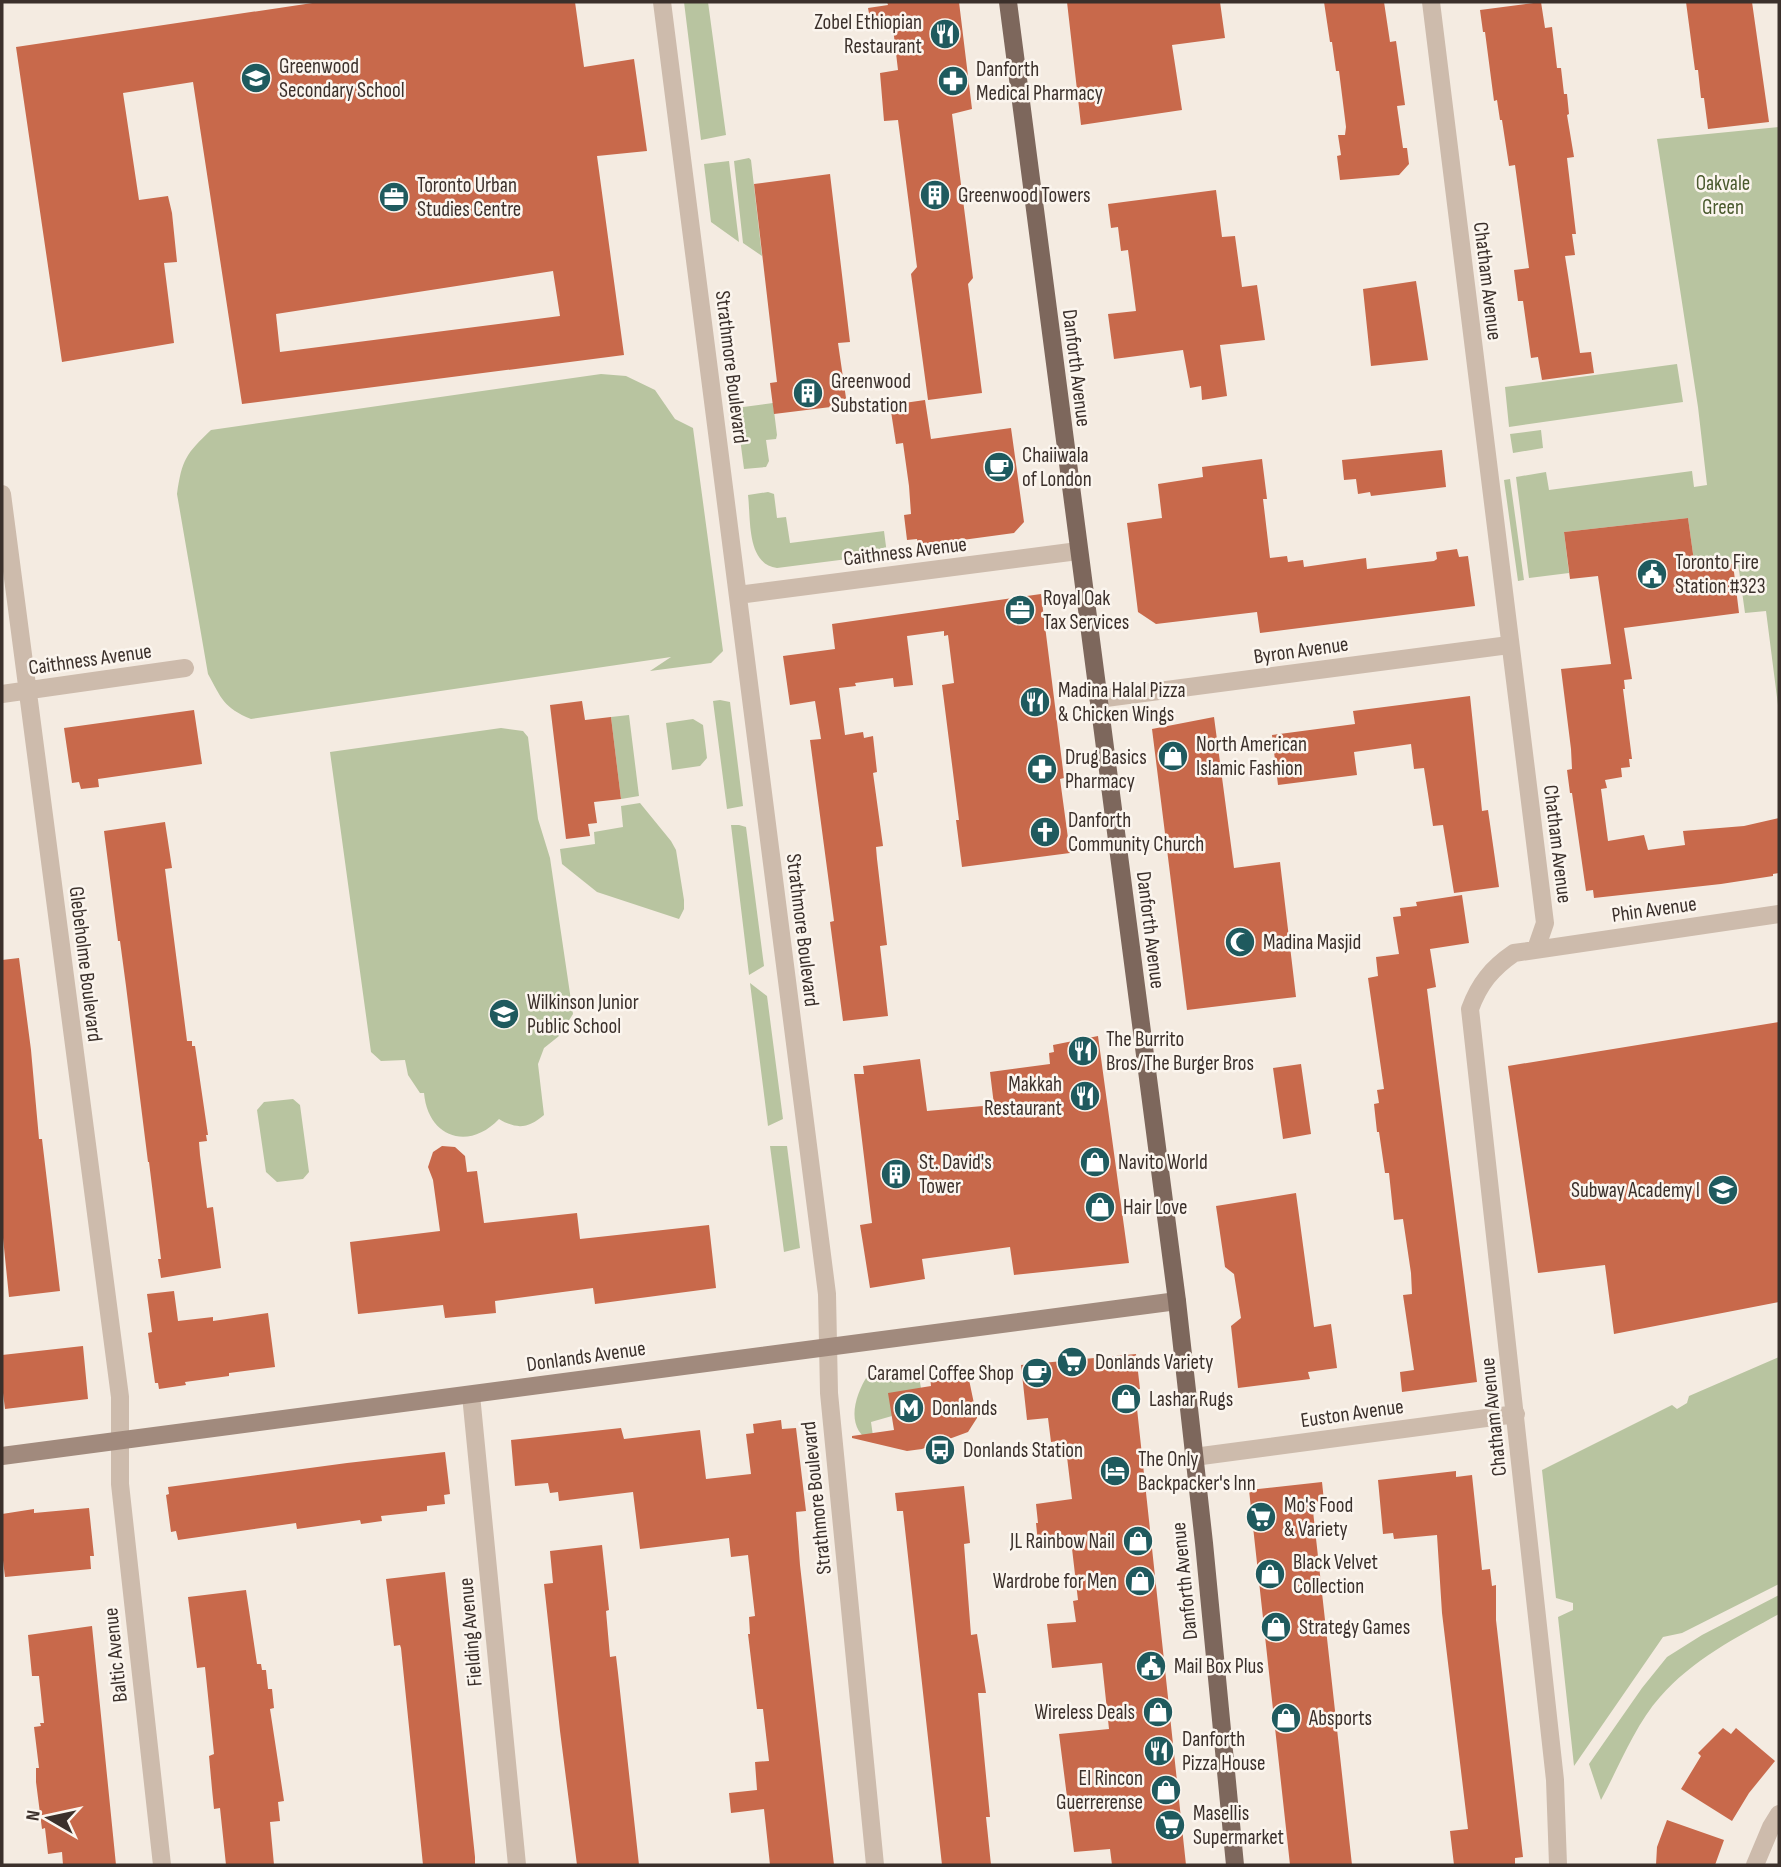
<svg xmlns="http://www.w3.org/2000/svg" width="1781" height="1867" viewBox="0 0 1781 1867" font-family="'Sofia Sans Condensed',sans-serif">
	<rect width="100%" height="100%" fill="#f4ebe1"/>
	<path fill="#b8c4a0" d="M684 2H708L726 135 701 140Z
		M1779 127V713L1766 611 1745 613 1738 563 1695 568 1688 518 1564 532 1569 573 1529 578 1516 477 1546 472 1549 490 1692 471 1694 487 1707 485 1698 407 1657 139Z
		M749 158 751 160 762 256 743 243 734 161Z
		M729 161 739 242 711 222 704 164Z
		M1677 364 1683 402 1509 427 1505 387Z
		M601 374 626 376 655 390 675 419 693 428 723 651 711 663 650 671 671 657 251 719C224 708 221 698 208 674L177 494C182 459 186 454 211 430Z
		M773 403 777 435 776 439 766 440 769 461 766 467 744 469 736 408Z
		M1541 430 1543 448 1513 453 1510 434Z
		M1510 479 1524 580 1518 581 1504 480Z
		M768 492 774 494 777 518 786 517 790 543 884 531 887 554 777 568C746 564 751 518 748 495Z
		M720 700 730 702 743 806 727 809 713 701Z
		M629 715 639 796 621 799 611 717Z
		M693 719 703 725 707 758 700 766 672 770 666 723Z
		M501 728 523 731 528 737 538 819 550 858 573 1014 559 1036 544 1048 538 1064 544 1115C529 1128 517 1130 499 1119 469 1151 428 1138 424 1093H420L408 1075 405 1060 381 1061 371 1052 330 752Z
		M640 803 671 841 676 850 684 900V909L679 919 597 892 562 864 560 849 595 844 594 832 623 827 621 806Z
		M731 825H739L746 827 764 966 749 975Z
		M750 983 767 996 783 1119 768 1126Z
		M293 1099 300 1105 309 1172 303 1179 277 1182 266 1172 257 1110 264 1102Z
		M770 1146H787L800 1248 784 1252Z
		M1779 1357V1584L1682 1633 1663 1637 1574 1766 1558 1617 1573 1610V1603L1556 1598 1542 1470 1672 1405 1677 1409 1687 1403 1689 1396Z
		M868 1375 919 1377 921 1388 892 1416 871 1422 874 1443C844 1431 854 1396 868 1375Z
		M1779 1595V1614C1737 1637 1692 1660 1660 1697 1635 1725 1619 1767 1601 1800L1589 1764 1642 1688 1667 1657 1702 1635Z"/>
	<path fill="#c8694b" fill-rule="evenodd" d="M319 2H575L584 67 634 59 647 151 597 156 624 355 242 404 193 82 123 93 139 200 168 196 172 213 177 262 164 263 174 343 62 362 16 47ZM553 271 560 316 280 352 276 314Z
		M887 2H959L972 109 952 114 973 278 968 284 982 393 928 400 911 274 917 267 898 120 884 121 880 73 898 70 893 28 872 30 868 8 888 5Z
		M1067 2H1220L1225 38 1172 45 1182 110 1081 125Z
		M1324 2H1384L1390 42 1396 41 1405 105 1397 106 1403 148H1407L1409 164 1399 175 1340 180 1337 156 1341 155 1338 135H1345L1346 127 1339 71H1336L1332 42H1330Z
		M1541 2 1545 28 1552 27 1557 68H1561L1564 94H1567L1569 114 1567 115 1574 157 1567 158 1576 234H1572L1575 255 1565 256 1568 275 1580 353 1591 352 1594 373 1542 380 1538 357 1531 358 1523 301H1518L1514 270 1529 268 1515 165 1509 166 1502 120H1500L1497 100 1494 101 1485 32H1483L1480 10Z
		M1686 2H1752L1769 122 1708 129 1704 98H1701L1698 70H1695Z
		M830 174 850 342 838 343 847 405 774 414 770 383 777 382 754 184Z
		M1216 190 1222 237 1235 236 1242 287 1257 285 1265 340 1220 345 1227 396 1202 400 1201 386 1190 388 1183 350 1114 359 1108 314 1136 311 1128 250 1121 251 1118 227 1111 228 1108 204Z
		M1416 281 1428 360 1371 366 1363 289Z
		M925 400 931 439 1011 428 1024 522 1014 533 918 546 917 539 907 540 904 515 911 514 909 486 903 443 896 444 890 405Z
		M1442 450 1446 487 1371 496 1370 492 1358 494 1356 479 1344 480 1342 460Z
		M1262 459 1267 499H1263L1270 558 1287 556 1288 562 1303 560 1304 567 1366 558 1367 569 1434 561 1437 559 1436 552 1457 549 1459 557 1468 556 1475 606 1260 633 1257 612 1156 624 1138 612 1127 523 1162 518 1158 484 1203 477 1202 467Z
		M1688 518 1695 568 1733 564 1739 613 1624 628 1632 679 1624 680 1625 689H1623L1632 759H1629L1630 767 1621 768 1622 777 1605 780 1607 788 1601 789 1608 841 1644 835 1648 850 1685 845 1683 831 1744 826 1779 818V873L1773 874V876L1721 884 1594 898 1593 890 1586 891 1572 793H1570L1567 770 1572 769 1571 749 1561 669 1611 664 1598 576 1570 579 1564 532Z
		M1041 594 1064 778 1060 779 1070 853 962 867 956 820H959L942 685 954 683 948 635 944 636V631L907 636 913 685 894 687 893 678 855 683 856 686 839 688 845 735 863 732 864 738 873 736 877 772 873 773 883 846 876 847 877 859 887 945 880 946 888 1016 843 1021 830 922 834 921 810 740 821 739 815 701 790 705 783 656 835 649 832 624Z
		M1470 696 1482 811 1488 810 1499 887 1454 893 1443 825 1433 826 1424 768 1414 769 1411 744 1354 752 1357 775 1278 785 1272 735 1355 724 1353 711Z
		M582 701 585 720 611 717 621 799 594 802 597 823 588 824 590 836 566 839 550 705Z
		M194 710 202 764 98 779 99 787 81 789 79 782 72 783 64 728Z
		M1214 717 1234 868 1280 862 1296 997 1187 1010 1152 729Z
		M165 822 172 868 165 869 187 1041H192V1046H195L208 1135H206L207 1141 199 1142 200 1155 207 1208 213 1207 221 1268 161 1278 158 1259H161L149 1162H148L126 986 120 941H118L104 831Z
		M1462 895 1469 943 1430 949 1436 987 1427 989 1477 1382 1402 1392 1400 1372 1414 1370 1403 1295 1412 1294 1411 1273 1403 1219 1394 1220 1389 1173H1385L1379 1132H1377L1374 1104 1379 1103 1377 1090 1384 1089 1368 978 1378 976 1376 957 1399 954 1393 917 1401 916 1400 908 1417 906 1416 902Z
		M19 958 31 1050 39 1139H42L60 1291 9 1297 2 1228V960Z
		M1779 1022V1302L1614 1334 1605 1265 1538 1273 1508 1066Z
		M1098 1036 1129 1263 1014 1275 1010 1247 922 1259 925 1279 870 1288 860 1225 872 1223 854 1074H864L863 1066 920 1059 927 1111 994 1105 990 1072 1050 1064 1049 1053 1054 1052 1053 1045Z
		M1301 1064 1311 1134 1283 1139 1273 1068Z
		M442 1146 455 1147 465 1156 467 1172 477 1171 484 1223 577 1213 580 1239 709 1225 716 1288 595 1304 593 1288 495 1301 496 1313 445 1318 443 1305 358 1314 350 1242 440 1231 433 1180 428 1167 433 1152Z
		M1296 1193 1314 1327 1331 1324 1337 1368 1308 1372 1310 1379 1238 1388 1231 1326 1241 1318 1234 1274 1225 1267 1216 1206Z
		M174 1291 178 1321 213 1317V1321L268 1313 275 1367 229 1373V1376L185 1382 186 1385 159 1389 158 1383H155L148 1333 152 1332 147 1294Z
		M83 1346 88 1399 5 1409 2 1385V1355Z
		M1136 1354 1140 1389 1135 1390 1186 1865H1112L1110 1849 1074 1852 1059 1734 1109 1729 1102 1663 1052 1668 1047 1624 1076 1622 1073 1601 1078 1600 1071 1540 1038 1543 1036 1523H1038L1036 1504 1072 1499 1065 1440 1051 1442 1048 1418 1027 1420 1021 1365Z
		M967 1370 977 1418 968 1432 922 1449 907 1451 852 1438V1436L894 1430 888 1393 931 1386 930 1376Z
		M781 1420 782 1429 796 1428 806 1511 796 1512 800 1565 834 1865H770L764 1809 731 1813 729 1793 757 1790 755 1762 769 1761 763 1709H757L748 1634H750L749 1617 755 1616 748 1555 731 1557 729 1538 640 1549 633 1492 559 1501 558 1492 550 1493 548 1483 515 1486 511 1440 621 1428 624 1439 700 1430 706 1479 751 1474 746 1434 754 1433 753 1424Z
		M445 1452 450 1494 444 1495 445 1504 427 1506V1511L381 1516 382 1521 361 1524 360 1520 297 1529 296 1523 178 1540 176 1531 171 1532 166 1495 169 1494 168 1487 347 1463Z
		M1456 1471V1477L1472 1475 1482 1570 1490 1569 1492 1586 1496 1585V1620L1523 1857 1515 1858V1865H1454L1450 1831 1468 1829 1442 1613 1437 1535 1394 1539 1393 1533 1383 1534 1378 1480Z
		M1322 1482 1324 1501 1312 1502 1352 1865H1290L1249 1490Z
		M964 1486 970 1543 964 1544 971 1635 977 1634 986 1693H978L990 1817H986L991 1865H942L903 1511H897L895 1493Z
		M89 1508 94 1556H90L91 1569 5 1577 2 1552V1514L34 1509V1513Z
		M602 1545 609 1610 606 1611 610 1657 616 1656 618 1673 639 1865H577L560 1731 544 1584 553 1583 550 1551Z
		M445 1572 475 1857V1865H423L401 1648 400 1645 394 1646 386 1579Z
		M246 1590 257 1664H261L262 1670H266L268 1689H272L274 1708 270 1709 284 1801 278 1802 280 1821 270 1822 274 1865H226L220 1808 214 1809 212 1789 209 1756 214 1754 205 1667 197 1668 188 1597Z
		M92 1626 116 1865H63L62 1852 48 1854 45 1828 42 1829 36 1782V1768H39L34 1727 41 1726 40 1723H44L39 1676H32L28 1635Z
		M1723 1728 1731 1734 1736 1728 1775 1761 1749 1793 1732 1821 1681 1789 1701 1756 1698 1753Z
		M1667 1820 1724 1840 1715 1865H1656L1657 1847Z"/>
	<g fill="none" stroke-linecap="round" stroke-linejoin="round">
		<path stroke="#cdbbac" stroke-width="18" d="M662 2 827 1294 829 1393 875 1865
			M1431 2 1545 923 1536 949
			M2 494 120 1397V1484L162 1865
			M738 595 1078 551
			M2 694 185 668
			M1098 699 1509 645
			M471 1395 517 1865
			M1194 1457 1516 1414
			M1558 1865 1555 1780 1470 1009C1479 984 1492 968 1514 953L1779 914
			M1755 1865 1771 1827 1779 1814"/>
		<path stroke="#a18a7d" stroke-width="18" d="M2 1456 1177 1301"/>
		<path stroke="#7d675c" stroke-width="18" d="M1008 2 1177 1301 1204 1543 1235 1865"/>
	</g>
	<defs>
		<g id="restaurant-disc" transform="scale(1.575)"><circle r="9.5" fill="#1f5a5e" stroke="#fbf5ee"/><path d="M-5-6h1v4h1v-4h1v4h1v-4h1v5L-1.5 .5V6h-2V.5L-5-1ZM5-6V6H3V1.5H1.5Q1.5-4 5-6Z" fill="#fff"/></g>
		<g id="school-disc" transform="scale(1.575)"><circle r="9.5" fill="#1f5a5e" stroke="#fbf5ee"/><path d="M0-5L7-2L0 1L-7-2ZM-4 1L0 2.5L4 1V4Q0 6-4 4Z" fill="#fff"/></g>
		<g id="pharmacy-disc" transform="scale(1.575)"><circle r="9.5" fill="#1f5a5e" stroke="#fbf5ee"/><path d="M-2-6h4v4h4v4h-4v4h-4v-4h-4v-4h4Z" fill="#fff"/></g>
		<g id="building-disc" transform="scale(1.575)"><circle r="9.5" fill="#1f5a5e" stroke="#fbf5ee"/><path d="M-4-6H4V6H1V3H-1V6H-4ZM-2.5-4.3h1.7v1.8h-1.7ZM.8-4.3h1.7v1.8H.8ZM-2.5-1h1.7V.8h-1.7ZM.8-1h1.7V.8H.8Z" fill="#fff"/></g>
		<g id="office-disc" transform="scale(1.575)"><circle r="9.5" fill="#1f5a5e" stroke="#fbf5ee"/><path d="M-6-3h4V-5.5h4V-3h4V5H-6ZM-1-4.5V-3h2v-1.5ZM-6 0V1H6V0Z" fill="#fff"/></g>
		<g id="cafe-disc" transform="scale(1.575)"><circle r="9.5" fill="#1f5a5e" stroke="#fbf5ee"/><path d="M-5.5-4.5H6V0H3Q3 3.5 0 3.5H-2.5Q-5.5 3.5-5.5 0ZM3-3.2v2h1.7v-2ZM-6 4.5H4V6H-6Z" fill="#fff"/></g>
		<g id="civic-disc" transform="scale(1.575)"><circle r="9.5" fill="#1f5a5e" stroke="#fbf5ee"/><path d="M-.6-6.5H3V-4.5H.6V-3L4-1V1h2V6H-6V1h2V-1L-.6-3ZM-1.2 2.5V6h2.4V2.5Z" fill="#fff"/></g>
		<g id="shop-disc" transform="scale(1.575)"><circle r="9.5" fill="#1f5a5e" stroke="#fbf5ee"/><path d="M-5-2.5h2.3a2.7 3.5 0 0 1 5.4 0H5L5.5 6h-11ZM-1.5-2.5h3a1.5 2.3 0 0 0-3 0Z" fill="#fff"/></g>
		<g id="church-disc" transform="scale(1.575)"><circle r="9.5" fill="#1f5a5e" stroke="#fbf5ee"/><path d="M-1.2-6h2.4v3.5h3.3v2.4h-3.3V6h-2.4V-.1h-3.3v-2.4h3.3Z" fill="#fff"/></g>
		<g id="mosque-disc" transform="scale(1.575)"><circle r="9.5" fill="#1f5a5e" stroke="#fbf5ee"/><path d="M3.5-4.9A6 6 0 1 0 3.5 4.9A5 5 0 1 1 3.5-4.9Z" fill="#fff"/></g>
		<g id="supermarket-disc" transform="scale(1.575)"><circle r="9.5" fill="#1f5a5e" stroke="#fbf5ee"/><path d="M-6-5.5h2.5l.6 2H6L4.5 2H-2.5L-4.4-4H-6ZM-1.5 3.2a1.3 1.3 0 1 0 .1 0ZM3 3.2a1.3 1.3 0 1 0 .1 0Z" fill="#fff"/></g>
		<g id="metro-disc" transform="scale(1.575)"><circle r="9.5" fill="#1f5a5e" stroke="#fbf5ee"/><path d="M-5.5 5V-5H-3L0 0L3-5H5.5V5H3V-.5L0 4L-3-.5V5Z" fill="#fff"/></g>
		<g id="bus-disc" transform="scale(1.575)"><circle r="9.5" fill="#1f5a5e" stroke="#fbf5ee"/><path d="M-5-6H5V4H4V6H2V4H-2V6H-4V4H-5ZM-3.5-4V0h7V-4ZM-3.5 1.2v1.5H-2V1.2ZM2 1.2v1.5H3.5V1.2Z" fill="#fff"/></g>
		<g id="hotel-disc" transform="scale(1.575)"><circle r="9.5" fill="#1f5a5e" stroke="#fbf5ee"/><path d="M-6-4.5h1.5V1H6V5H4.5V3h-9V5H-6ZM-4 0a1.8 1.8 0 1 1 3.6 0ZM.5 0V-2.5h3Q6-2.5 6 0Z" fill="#fff"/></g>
	</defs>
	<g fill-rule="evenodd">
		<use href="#restaurant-disc" x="945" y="34"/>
		<use href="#school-disc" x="256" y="78"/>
		<use href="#pharmacy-disc" x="953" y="81"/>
		<use href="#building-disc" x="935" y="195"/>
		<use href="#office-disc" x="394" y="197"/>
		<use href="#building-disc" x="808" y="393"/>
		<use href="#cafe-disc" x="999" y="467"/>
		<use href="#civic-disc" x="1652" y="574"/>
		<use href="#office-disc" x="1020" y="610"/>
		<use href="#restaurant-disc" x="1035" y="702"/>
		<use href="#shop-disc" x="1173" y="756"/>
		<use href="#pharmacy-disc" x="1042" y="769"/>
		<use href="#church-disc" x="1045" y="832"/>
		<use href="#mosque-disc" x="1240" y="942"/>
		<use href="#school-disc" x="504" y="1014"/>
		<use href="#restaurant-disc" x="1083" y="1051"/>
		<use href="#restaurant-disc" x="1085" y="1096"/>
		<use href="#shop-disc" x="1095" y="1162"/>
		<use href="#building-disc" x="896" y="1174"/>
		<use href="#school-disc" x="1723" y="1190"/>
		<use href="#shop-disc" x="1100" y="1207"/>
		<use href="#supermarket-disc" x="1072" y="1362"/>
		<use href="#cafe-disc" x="1037" y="1373"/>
		<use href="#shop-disc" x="1126" y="1399"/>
		<use href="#metro-disc" x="909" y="1408"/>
		<use href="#bus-disc" x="940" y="1450"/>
		<use href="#hotel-disc" x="1115" y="1471"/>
		<use href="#supermarket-disc" x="1261" y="1517"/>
		<use href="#shop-disc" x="1138" y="1541"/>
		<use href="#shop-disc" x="1270" y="1574"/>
		<use href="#shop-disc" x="1140" y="1581"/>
		<use href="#shop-disc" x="1276" y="1627"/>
		<use href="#civic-disc" x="1151" y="1666"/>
		<use href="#shop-disc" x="1158" y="1712"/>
		<use href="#shop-disc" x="1286" y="1718"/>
		<use href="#restaurant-disc" x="1159" y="1751"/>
		<use href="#shop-disc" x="1166" y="1790"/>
		<use href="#supermarket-disc" x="1170" y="1825"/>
	</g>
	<g text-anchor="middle" stroke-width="5" stroke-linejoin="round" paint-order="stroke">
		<g font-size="21" fill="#3b302b" stroke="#fbf5ee" text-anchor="start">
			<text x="922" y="29" text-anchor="end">Zobel Ethiopian<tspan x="922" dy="24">Restaurant</tspan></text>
			<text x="279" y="73">Greenwood<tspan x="279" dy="24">Secondary School</tspan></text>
			<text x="976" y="76">Danforth<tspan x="976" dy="24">Medical Pharmacy</tspan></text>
			<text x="417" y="192">Toronto Urban<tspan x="417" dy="24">Studies Centre</tspan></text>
			<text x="958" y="202">Greenwood Towers</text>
			<text x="831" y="388">Greenwood<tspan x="831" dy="24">Substation</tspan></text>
			<text x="1022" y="462">Chaiiwala<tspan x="1022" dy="24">of London</tspan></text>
			<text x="1675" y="569">Toronto Fire<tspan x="1675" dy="24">Station #323</tspan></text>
			<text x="1043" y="605">Royal Oak<tspan x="1043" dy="24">Tax Services</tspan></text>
			<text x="1058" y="697">Madina Halal Pizza<tspan x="1058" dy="24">&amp; Chicken Wings</tspan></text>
			<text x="1196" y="751">North American<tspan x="1196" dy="24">Islamic Fashion</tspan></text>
			<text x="1065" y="764">Drug Basics<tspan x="1065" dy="24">Pharmacy</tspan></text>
			<text x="1068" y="827">Danforth<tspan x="1068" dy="24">Community Church</tspan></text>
			<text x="1263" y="949">Madina Masjid</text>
			<text x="527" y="1009">Wilkinson Junior<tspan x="527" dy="24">Public School</tspan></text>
			<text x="1106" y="1046">The Burrito<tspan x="1106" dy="24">Bros/The Burger Bros</tspan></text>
			<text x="1062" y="1091" text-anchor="end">Makkah<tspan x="1062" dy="24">Restaurant</tspan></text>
			<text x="919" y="1169">St. David's<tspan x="919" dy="24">Tower</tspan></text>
			<text x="1118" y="1169">Navito World</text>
			<text x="1700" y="1197" text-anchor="end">Subway Academy I</text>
			<text x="1123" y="1214">Hair Love</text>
			<text x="1095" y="1369">Donlands Variety</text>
			<text x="1014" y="1380" text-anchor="end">Caramel Coffee Shop</text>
			<text x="1149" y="1406">Lashar Rugs</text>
			<text x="932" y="1415">Donlands</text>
			<text x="963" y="1457">Donlands Station</text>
			<text x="1138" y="1466">The Only<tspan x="1138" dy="24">Backpacker's Inn</tspan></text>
			<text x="1284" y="1512">Mo's Food<tspan x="1284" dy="24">&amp; Variety</tspan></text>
			<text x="1115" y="1548" text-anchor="end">JL Rainbow Nail</text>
			<text x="1293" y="1569">Black Velvet<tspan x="1293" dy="24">Collection</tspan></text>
			<text x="1117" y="1588" text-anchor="end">Wardrobe for Men</text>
			<text x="1299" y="1634">Strategy Games</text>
			<text x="1174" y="1673">Mail Box Plus</text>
			<text x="1135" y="1719" text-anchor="end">Wireless Deals</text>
			<text x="1309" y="1725">Absports</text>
			<text x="1182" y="1746">Danforth<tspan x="1182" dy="24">Pizza House</tspan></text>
			<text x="1143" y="1785" text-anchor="end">El Rincon<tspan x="1143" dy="24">Guerrerense</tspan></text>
			<text x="1193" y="1820">Masellis<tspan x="1193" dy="24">Supermarket</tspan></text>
		</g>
		<g font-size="21" fill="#4a5a2e" stroke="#fbf5ee">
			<text x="1723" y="190">Oakvale<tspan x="1723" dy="24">Green</tspan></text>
		</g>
		<g font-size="21" fill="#3b302b" stroke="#fbf5ee">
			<text transform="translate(1488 281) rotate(83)" y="7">Chatham Avenue</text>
			<text transform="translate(732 367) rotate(83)" y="7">Strathmore Boulevard</text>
			<text transform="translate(1077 368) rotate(83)" y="7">Danforth Avenue</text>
			<text transform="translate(905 551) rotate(-7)" y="7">Caithness Avenue</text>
			<text transform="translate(1301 650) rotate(-8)" y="7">Byron Avenue</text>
			<text transform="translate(90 659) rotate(-8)" y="7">Caithness Avenue</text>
			<text transform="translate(1558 844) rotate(83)" y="7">Chatham Avenue</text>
			<text transform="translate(1654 909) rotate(-8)" y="7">Phin Avenue</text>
			<text transform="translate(803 930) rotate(83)" y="7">Strathmore Boulevard</text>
			<text transform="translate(1151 930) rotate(83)" y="7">Danforth Avenue</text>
			<text transform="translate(86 964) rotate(83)" y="7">Glebeholme Boulevard</text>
			<text transform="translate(586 1356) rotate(-8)" y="7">Donlands Avenue</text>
			<text transform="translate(1352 1413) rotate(-8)" y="7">Euston Avenue</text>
			<text transform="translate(1493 1417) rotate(-96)" y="7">Chatham Avenue</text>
			<text transform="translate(816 1498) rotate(-96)" y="7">Strathmore Boulevard</text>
			<text transform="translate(1184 1581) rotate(-96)" y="7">Danforth Avenue</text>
			<text transform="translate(470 1632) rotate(-95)" y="7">Fielding Avenue</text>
			<text transform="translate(115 1655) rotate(-96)" y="7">Baltic Avenue</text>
		</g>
	</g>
	<rect width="1781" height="1867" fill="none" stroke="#3b302b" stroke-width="7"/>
	<g transform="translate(49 1818) rotate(279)" stroke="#fbf5ee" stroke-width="5" paint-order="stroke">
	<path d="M0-5L12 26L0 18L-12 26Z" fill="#3b302b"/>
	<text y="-10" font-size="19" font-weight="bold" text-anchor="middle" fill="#3b302b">N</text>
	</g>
</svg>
